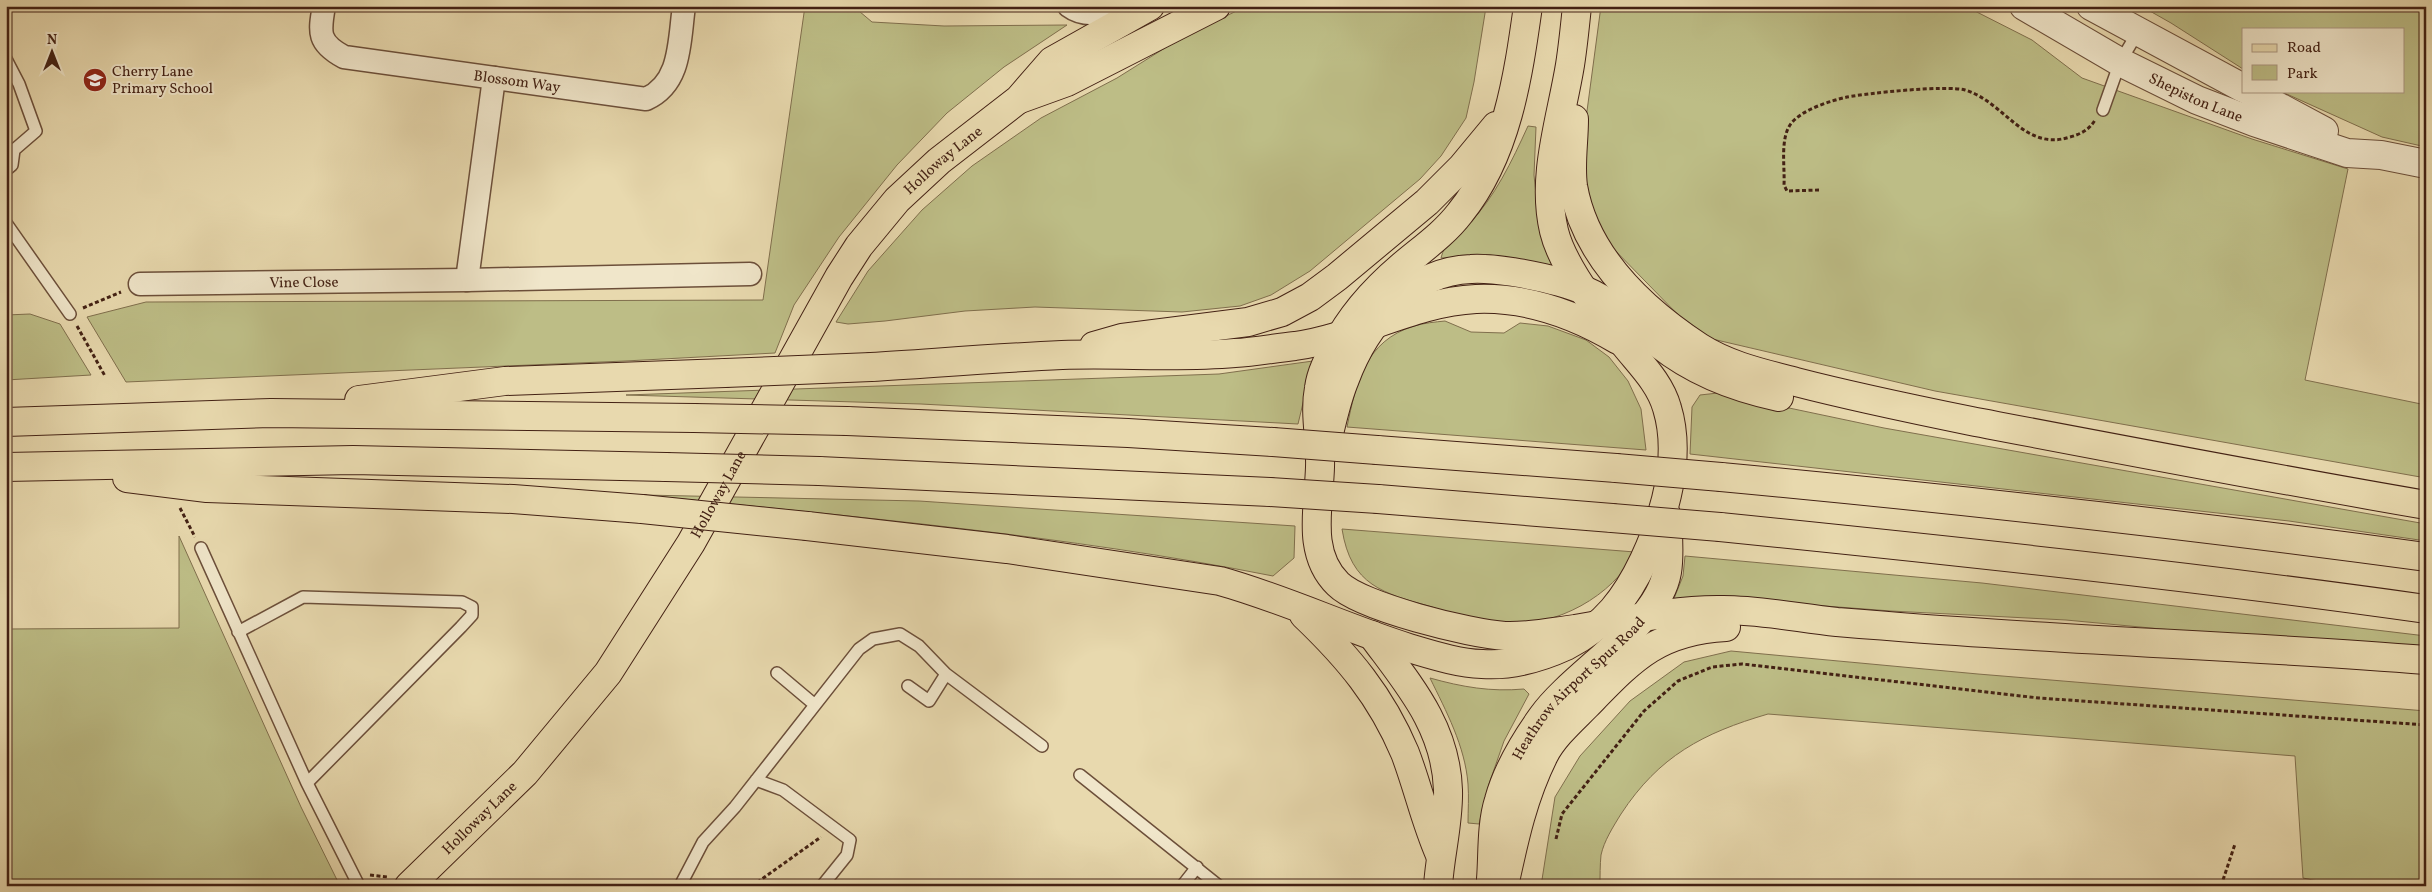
<svg xmlns="http://www.w3.org/2000/svg" width="2432" height="892" viewBox="0 0 2432 892" font-family="Vollkorn,serif">
	<rect width="100%" height="100%" fill="#e8d9ae"/>
	<filter id="stains"><feTurbulence type="fractalNoise" baseFrequency=".004" numOctaves="4"/><feColorMatrix values="0 0 0 0 .2 0 0 0 0 .09 0 0 0 0 .02 0 0 0 .5 -.17"/></filter>
	<radialGradient id="worn" r=".72"><stop offset=".6" stop-color="#630" stop-opacity="0"/><stop offset="1" stop-color="#630" stop-opacity=".3"/></radialGradient>
	<path fill="#bdbd86" stroke="#806f4d" d="M805 6H853L872 22 944 26 1067 25 1004 67 947 113 897 165 839 237 794 305 775 353 625 361 126 382 87 317 146 302 763 300Z
		M1247 6 1497 7H1486L1474 82 1466 118 1441 156 1420 179 1310 271 1271 295 1240 306 1182 312 1035 307 965 311 885 321 848 324 836 322 868 271 922 210 972 166 1041 118 1117 78 1184 36Z
		M1601 6H1965L2032 40 2082 78 2252 139 2348 169 2305 380 2426 405V478L1935 391 1708 338 1686 323 1605 240 1593 213 1585 175V126Z
		M2141 6H2426V147L2382 137 2280 91H2403V29H2243V69L2171 23Z
		M1528 126 1536 127 1534 175 1537 206 1558 267C1518 260 1482 255 1441 258 1444 243 1457 236 1468 225 1495 197 1512 161 1528 126Z
		M30 314 60 324 91 375 6 380V315Z
		M1445 321 1471 332 1504 333 1520 323 1548 326 1586 340 1609 357 1628 381 1641 409 1646 450 1347 427C1356 383 1365 341 1414 326 1424 323 1435 322 1445 321Z
		M1313 361 1298 424 921 404 626 395 1219 374Z
		M1718 393 1884 428 2426 524V541L2289 521 1690 454 1692 407 1700 395Z
		M644 495 919 501 1295 526 1294 558 1273 576C1066 535 854 517 644 495Z
		M1342 529 1635 552C1613 597 1556 626 1506 625 1480 624 1456 615 1432 607 1383 593 1351 586 1342 529Z
		M179 536 301 807 340 886H6V629L179 628Z
		M1685 556 1982 583 2426 636V654L2066 620 1891 611 1732 599 1673 601 1683 576Z
		M1731 651 1978 674 2426 711V886H2342L2303 878 2295 756 1768 714C1703 733 1659 756 1621 814 1613 827 1604 841 1601 855 1600 865 1600 876 1600 886H1541L1555 797 1580 756 1630 701 1684 662Z
		M1430 678C1462 687 1491 692 1524 689L1529 694 1504 741 1489 784 1479 824 1468 823C1468 810 1469 797 1468 784 1465 746 1446 711 1430 678Z"/>
	<g fill="none" stroke-linecap="round" stroke-linejoin="round">
		<g stroke="#6c4f3a" stroke-width="14">
			<path id="service" d="M6 59 19 84 36 131 14 150 12 165 6 170
				M2103 110 2120 62 2138 32
				M6 223 70 314
				M201 548 307 783 359 886
				M238 632 303 597 462 602 472 607V615L461 627 307 783
				M777 673 815 705
				M946 674 1042 746
				M1080 775 1219 886
				M756 780 783 790 850 840 847 855 822 886
				M680 886 703 842 735 807 859 649 873 639 900 634 919 646 946 674 929 701 908 686
				M1182 886 1197 867"/>
		</g>
		<g stroke="#6c4f3a" stroke-width="25">
			<g id="minor">
				<path id="s1" d="M324 6C319 33 318 43 344 57L646 99C682 83 679 40 684 6"/>
				<path d="M1069 6C1085 18 1105 13 1123 6"/>
				<path d="M467 280 494 78"/>
				<path id="s2" d="M140 284 467 280 750 274"/>
			</g>
		</g>
		<g stroke="#6c4f3a" stroke-width="30">
			<g id="tertiary">
				<path id="s3" d="M2024 6 2120 62 2197 100 2254 122 2347 153 2381 155 2426 164"/>
				<path d="M2091 6 2243 88"/>
				<path d="M2249 91 2324 131"/>
			</g>
		</g>
		<g stroke="#432114" stroke-width="30">
			<g id="primary">
				<path d="M1020 99 1067 82 1216 6"/>
				<path id="s4" d="M409 886 525 773 608 673 691 543 839 277 859 246 897 200 939 161 1019 99 1052 61 1150 6"/>
			</g>
		</g>
		<g stroke="#432114" stroke-width="30">
			<g id="motorway">
				<path d="M1528 6C1518 77 1507 155 1460 213 1444 234 1422 249 1402 266 1375 289 1351 315 1335 347 1328 360 1321 373 1319 388 1314 414 1321 440 1320 467 1319 506 1306 553 1338 584 1361 607 1471 634 1505 636 1528 637 1552 632 1575 629 1623 621 1674 609 1723 610 1761 610 1799 618 1837 622 1886 626 1936 630 1986 633 2133 643 2279 648 2426 660"/>
				<path d="M1574 119C1574 142 1570 164 1573 186 1585 256 1643 310 1699 347 1729 366 1762 373 1796 382 1854 397 1912 409 1971 421 2123 450 2274 479 2426 505"/>
				<path d="M1094 346 1122 338 1248 322 1282 312 1310 297 1337 277 1427 202 1462 167 1496 126"/>
				<path d="M871 367C935 363 998 358 1062 355 1120 353 1177 358 1235 353 1255 352 1275 348 1295 346 1358 337 1413 302 1476 299 1526 297 1576 315 1618 340"/>
				<path d="M359 400 505 381 725 373"/>
				<path d="M847 421 1128 433 1273 442"/>
				<path d="M6 422 271 413 694 418"/>
				<path d="M1326 445C1332 423 1336 400 1345 379 1365 325 1409 271 1471 269 1485 268 1499 270 1513 272 1537 276 1563 281 1586 291 1614 303 1636 326 1659 344 1694 372 1736 388 1779 397"/>
				<path d="M1377 450 1616 468"/>
				<path d="M6 467 353 460 666 467"/>
				<path d="M819 471 1270 492"/>
				<path d="M1721 477C1956 499 2191 525 2426 557"/>
				<path d="M127 478 207 488 513 499 642 509"/>
				<path d="M1378 499 1612 518"/>
				<path d="M807 526 1007 549 1220 581C1285 599 1345 628 1409 648 1433 655 1457 663 1482 664 1511 666 1540 658 1566 646 1605 626 1626 598 1644 560 1665 515 1682 457 1667 408 1660 383 1641 365 1625 345 1601 316 1563 268 1554 231 1541 176 1561 120 1570 65 1573 46 1575 26 1577 6"/>
				<path d="M1720 527C1956 551 2191 576 2426 609"/>
				<path d="M1304 615C1348 657 1381 696 1405 753 1418 787 1425 821 1440 855"/>
				<path d="M1372 635C1408 684 1446 726 1448 790 1449 822 1440 854 1438 886"/>
				<path id="s5" d="M1491 879C1493 854 1491 825 1499 800 1507 771 1524 742 1542 717 1574 672 1658 626 1667 572 1670 554 1668 534 1667 516"/>
				<path d="M1504 886C1514 840 1523 797 1544 755 1553 737 1571 721 1586 706 1632 659 1656 631 1726 627"/>
			</g>
		</g>
		<path stroke="#432114" stroke-width="3" stroke-dasharray="4 2.5" stroke-linecap="butt" d="M1819 190 1787 191 1784 185C1785 168 1780 140 1790 125 1800 110 1830 101 1847 97 1869 93 1945 85 1965 90 2005 102 2024 152 2070 137 2081 134 2089 130 2095 120
			M83 308 121 292
			M77 326 105 376
			M180 508 195 537
			M1556 839 1562 814 1644 711 1678 681 1712 667 1742 664 2039 698 2426 725
			M370 875 388 877
			M752 886 821 837
			M2221 886 2235 844"/>
		<use href="#service" stroke="#f0e6ca" stroke-width="11"/>
		<use href="#minor" stroke="#f0e6ca" stroke-width="22"/>
		<use href="#tertiary" stroke="#f0e6ca" stroke-width="28"/>
		<use href="#primary" stroke="#e8d9ae" stroke-width="28"/>
		<use href="#motorway" stroke="#e8d9ae" stroke-width="28"/>
		<g stroke="#432114" stroke-width="30" stroke-linecap="butt">
			<path id="motorway-bridge" d="M725 373 871 367
				M694 418 847 421
				M1273 442 1377 450
				M666 467 819 471
				M1616 468 1721 477
				M1270 492 1378 499
				M642 509 807 526
				M1612 518 1720 527"/>
		</g>
		<use href="#motorway-bridge" stroke="#e8d9ae" stroke-width="28"/>
	</g>
	<defs>
		<g id="school-disc" transform="scale(1.25)"><circle r="9.5" fill="#8f2418" stroke="#f0e6ca"/><path d="M0-5L7-2L0 1L-7-2ZM-4 1L0 2.5L4 1V4Q0 6-4 4Z" fill="#fff"/></g>
	</defs>
	<g fill-rule="evenodd">
		<use href="#school-disc" x="95" y="80"/>
	</g>
	<g text-anchor="middle" stroke-width="4" stroke-linejoin="round" paint-order="stroke">
		<g font-size="15" fill="#432114" stroke="#f0e6ca" text-anchor="start">
			<text x="112" y="76">Cherry Lane<tspan x="112" dy="17">Primary School</tspan></text>
		</g>
		<g font-size="15" fill="#432114" stroke="#f0e6ca">
			<text dy="5" stroke="none"><textPath href="#s1" startOffset="236">Blossom Way</textPath></text>
			<text dy="5" stroke="none"><textPath href="#s3" startOffset="195">Shepiston Lane</textPath></text>
			<text dy="5" stroke="none"><textPath href="#s4" startOffset="908">Holloway Lane</textPath></text>
			<text dy="5" stroke="none"><textPath href="#s2" startOffset="164">Vine Close</textPath></text>
			<text dy="5" stroke="none"><textPath href="#s4" startOffset="502">Holloway Lane</textPath></text>
			<text dy="5" stroke="none"><textPath href="#s5" startOffset="219">Heathrow Airport Spur Road</textPath></text>
			<text dy="5" stroke="none"><textPath href="#s4" startOffset="98">Holloway Lane</textPath></text>
		</g>
	</g>
	<rect width="2432" height="892" fill="none" stroke="#e8d9ae" stroke-width="25"/>
	<rect x="8" y="8" width="2417" height="877" fill="none" stroke="#432114" stroke-width="2.5"/>
	<rect x="12" y="12" width="2407" height="867" fill="none" stroke="#432114"/>
	<rect x="2242" y="28" width="162" height="65" fill="#f0e6ca" stroke="#ab9781"/>
	<rect x="2252" y="44" width="25" height="8" fill="#e8d9ae" stroke="#ab9781"/>
	<text x="2287" y="52" font-size="15" fill="#432114">Road</text>
	<rect x="2252" y="65" width="25" height="15" fill="#bdbd86" stroke="#ab9781"/>
	<text x="2287" y="78" font-size="15" fill="#432114">Park</text>
	<g transform="translate(52 52)" stroke="#f0e6ca" stroke-width="4" paint-order="stroke">
	<path d="M0-4L9 19L0 12L-9 19Z" fill="#432114"/>
	<text y="-8" font-size="14" font-weight="bold" text-anchor="middle" fill="#432114">N</text>
	</g>
	<rect width="100%" height="100%" filter="url(#stains)"/>
	<rect width="100%" height="100%" fill="url(#worn)"/>
</svg>
